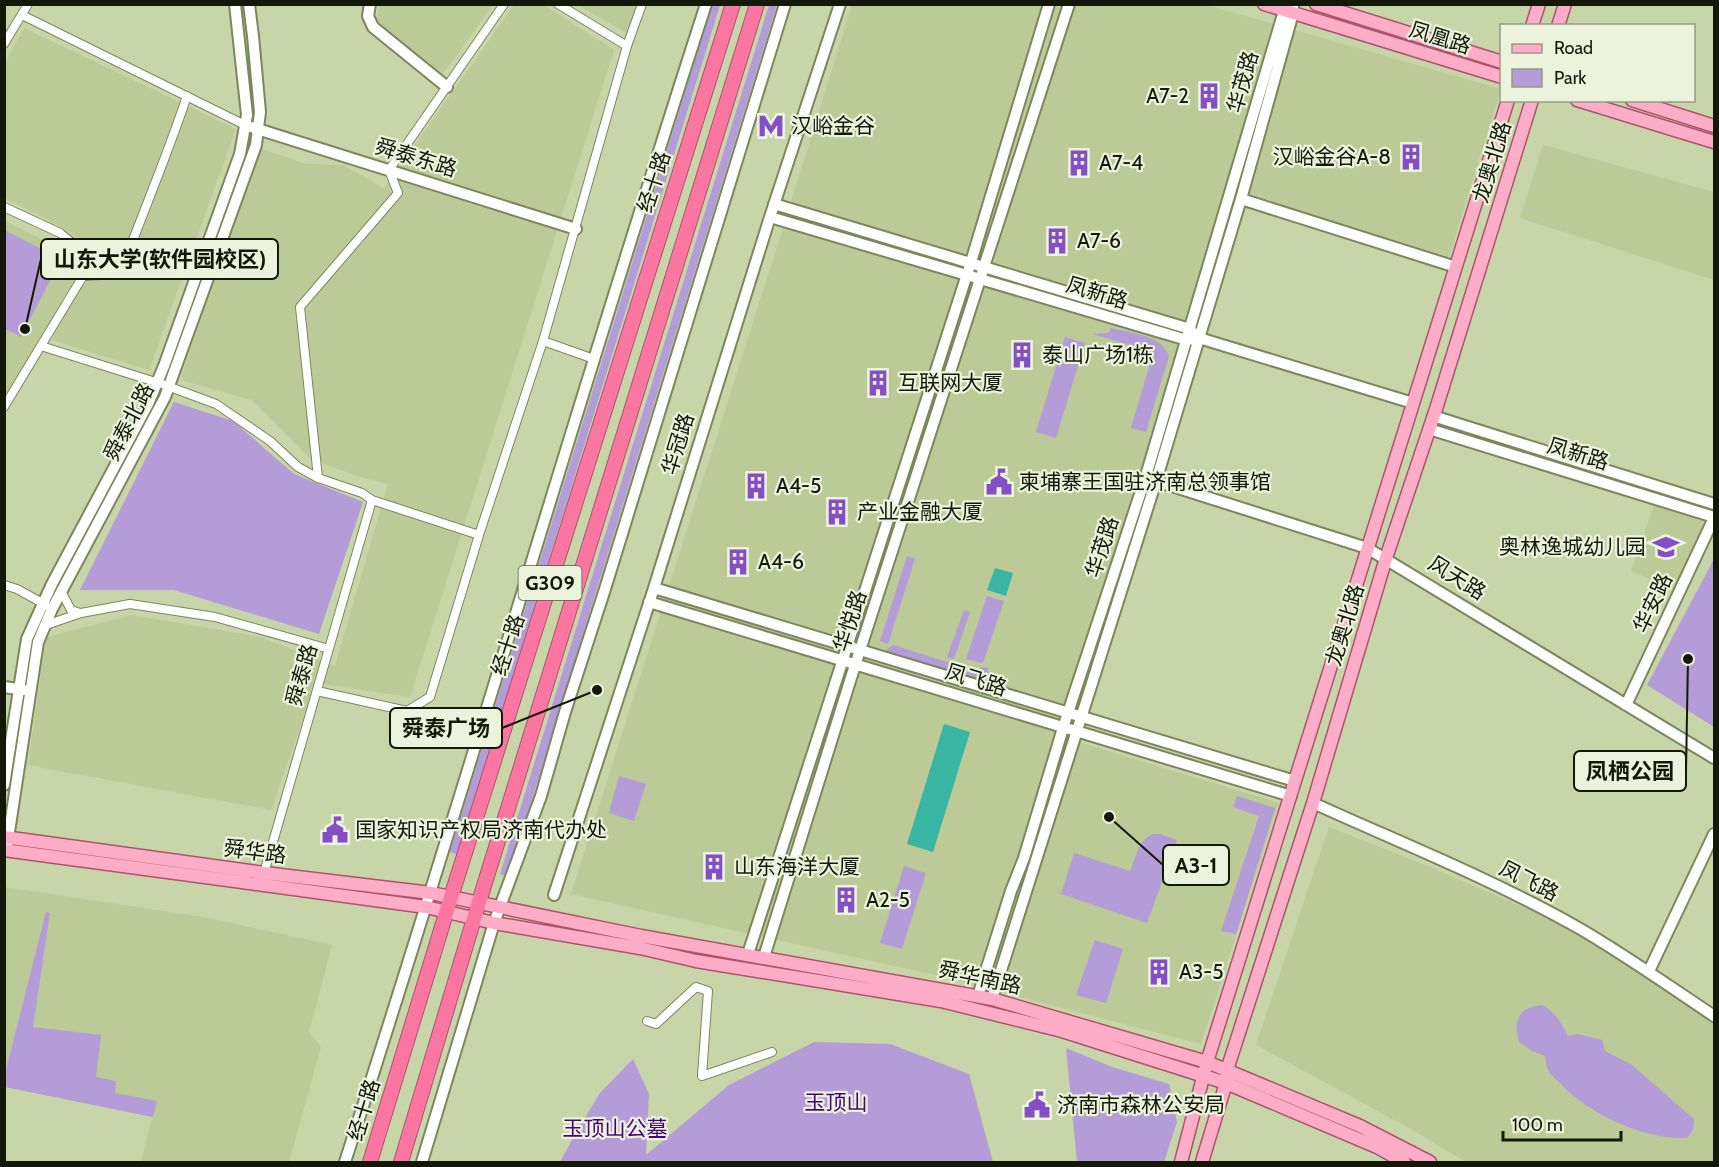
<svg xmlns="http://www.w3.org/2000/svg" width="1719" height="1167" viewBox="0 0 1719 1167" font-family="Cabin,'Noto Sans SC',sans-serif">
	<rect width="100%" height="100%" fill="#c7d5a8"/>
	<path fill="#bbca96" d="M379 5H493L442 75 376 21Z
		M514 5H544L614 50 410 697 316 683 271 810 28 765 46 637 132 615 260 637 335 666 388 484 360 477 311 459 252 400 184 381 182 376 258 148 307 164 343 165 384 188Z
		M578 5H642L630 35Z
		M852 5H1207L1501 89 1449 257 1237 190 1079 742 1279 803 1201 1044 935 975 571 894 778 244Z
		M24 28 236 129 149 370 52 340 89 263 84 242 63 228 5 198V63Z
		M1543 145 1714 192V280L1520 218Z
		M5 221 85 261 5 397Z
		M1654 505 1704 522 1674 589 1631 571Z
		M1329 827 1435 869 1582 933 1714 1021V1162H1466L1409 1128 1256 1045Z
		M4 887 203 917 332 945 309 1032 321 1047 289 1162H141L152 1117 5 1087Z"/>
	<path fill="#b39cd8" d="M712 5H720L458 855 450 852Z
		M769 5H777L508 877 500 874Z
		M4 230 61 259 21 337 5 329Z
		M1111 328C1130 333 1162 335 1169 356L1146 432 1131 428 1151 360 1141 348 1092 334 1108 333Z
		M1065 337 1085 343 1056 438 1036 432Z
		M174 402 233 421 294 474 363 502 319 634 174 590H80Z
		M907 556 915 559 888 644 880 641Z
		M1714 559V727L1647 685Z
		M987 596 1004 601 983 663 966 659Z
		M964 610 970 612 954 659 947 657Z
		M893 645 950 663 953 667 948 671 888 652 887 649Z
		M984 667 989 668 987 671 994 674 990 684 964 675 967 672Z
		M619 776 646 784 634 821 609 813Z
		M1237 796 1275 808 1236 934 1221 931 1259 816 1233 807Z
		M1152 834H1160L1177 840 1147 923 1061 894 1074 853 1130 871C1136 857 1138 841 1152 834Z
		M904 866 926 873 902 949 880 943Z
		M46 912 50 913 33 1027 101 1035 96 1077 116 1081 115 1093 157 1101 153 1117 5 1087V1073Z
		M1095 940 1123 949 1106 1003 1076 995Z
		M1542 1005C1555 1012 1561 1022 1568 1036L1577 1034 1602 1040 1605 1051 1632 1065 1694 1119 1693 1129 1687 1138C1645 1140 1590 1115 1561 1084 1557 1080 1551 1075 1548 1070 1546 1066 1546 1060 1545 1056L1532 1051 1519 1042C1514 1020 1517 1008 1542 1005Z
		M814 1042 890 1044 969 1074 993 1162H560L579 1127 600 1093 633 1059 649 1094 646 1155 729 1085Z
		M1066 1048 1112 1067 1169 1084 1177 1122 1164 1162H1077Z"/>
	<path fill="#39b5a3" d="M995 568 1013 573 1006 596 987 590Z
		M944 724 970 732 933 852 907 844Z"/>
	<g fill="none" stroke-linecap="round" stroke-linejoin="round">
		<g stroke="#7b885d" stroke-width="10">
			<path id="street" d="M558 4 627 46
				M22 15 245 125
				M4 44 28 4
				M4 207 60 233 76 246 83 276 4 407
				M83 276 120 274C142 215 167 156 187 96
				M543 341 594 359
				M41 346 162 384 216 404 270 441 298 467 318 478 362 493 372 500 264 873
				M318 478 300 307 398 193 389 170 504 4
				M372 500 479 535
				M4 585 17 589 46 605
				M62 591V593L71 610 80 613
				M46 625 81 613 130 604 215 617 329 649
				M317 691 407 711 430 697 479 535 543 341 627 46 642 4
				M647 1021 656 1024 696 987 708 991 702 1076 772 1052"/>
		</g>
		<g stroke="#7b885d" stroke-width="14">
			<path id="secondary" d="M370 4 368 16 373 27 447 87
				M251 127 576 229
				M1241 199 1456 267
				M774 204 1190 329 1194 334
				M770 217 1187 340 1199 338 1413 403
				M1433 416 1714 504
				M1429 429 1714 517
				M1156 481 1367 548 1714 758
				M654 588 1295 781
				M649 602 1291 796
				M4 687 24 690
				M1626 705 1714 518
				M4 785 27 639 52 584 148 404 164 366 240 154 247 115 235 4
				M1313 803C1401 843 1492 879 1577 927 1624 954 1669 986 1714 1016
				M7 845 38 642 52 609 165 397 256 145 260 112 253 36 249 4
				M554 895 654 588 770 217 840 4
				M748 954 971 262 1049 4
				M764 957 850 681 1069 4
				M1649 971 1714 834
				M978 996 1011 891 1024 858 1063 728 1145 479 1284 11 1288 4
				M992 999 1156 481 1241 199 1293 13V5
				M345 1162C469 778 581 389 706 4
				M422 1162 494 923 541 796 565 712 605 589 785 4"/>
		</g>
		<g stroke="#ab556c" stroke-width="15">
			<path id="primary" d="M1264 4 1502 77
				M1316 4 1502 62
				M1532 26 1539 4
				M1558 26 1565 4
				M1577 100 1714 142
				M1632 100 1714 126
				M4 837 264 873 431 893 641 936 992 999 1207 1062 1360 1126 1430 1162
				M4 850 426 907 494 923 640 948 696 961 941 1001 1062 1031 1226 1083 1377 1147 1404 1162
				M1181 1162 1207 1062 1508 100
				M1202 1162 1226 1083 1227 1070 1313 803 1386 558 1436 409 1532 100"/>
		</g>
		<g stroke="#ab556c" stroke-width="16">
			<path id="highway" d="M370 1162 451 897 733 4
				M401 1162 479 902 757 4"/>
		</g>
		<use href="#street" stroke="#fff" stroke-width="8"/>
		<use href="#secondary" stroke="#fff" stroke-width="10"/>
		<use href="#primary" stroke="#fdadc7" stroke-width="12"/>
		<use href="#highway" stroke="#fc76a2" stroke-width="14"/>
	</g>
	<defs>
		<g id="building-bare" transform="scale(2.07)"><path d="M-4-6H4V6H1V3H-1V6H-4ZM-2.5-4.3h1.7v1.8h-1.7ZM.8-4.3h1.7v1.8H.8ZM-2.5-1h1.7V.8h-1.7ZM.8-1h1.7V.8H.8Z" fill="#844ec6" stroke="#ebf3dc" stroke-width="2.5" paint-order="stroke"/></g>
		<g id="metro-bare" transform="scale(2.07)"><path d="M-5.5 5V-5H-3L0 0L3-5H5.5V5H3V-.5L0 4L-3-.5V5Z" fill="#844ec6" stroke="#ebf3dc" stroke-width="2.5" paint-order="stroke"/></g>
		<g id="civic-bare" transform="scale(2.07)"><path d="M-.6-6.5H3V-4.5H.6V-3L4-1V1h2V6H-6V1h2V-1L-.6-3ZM-1.2 2.5V6h2.4V2.5Z" fill="#844ec6" stroke="#ebf3dc" stroke-width="2.5" paint-order="stroke"/></g>
		<g id="school-bare" transform="scale(2.07)"><path d="M0-5L7-2L0 1L-7-2ZM-4 1L0 2.5L4 1V4Q0 6-4 4Z" fill="#844ec6" stroke="#ebf3dc" stroke-width="2.5" paint-order="stroke"/></g>
	</defs>
	<g fill-rule="evenodd">
		<use href="#building-bare" x="1209" y="96"/>
		<use href="#metro-bare" x="771" y="126"/>
		<use href="#building-bare" x="1411" y="157"/>
		<use href="#building-bare" x="1079" y="163"/>
		<use href="#building-bare" x="1057" y="241"/>
		<use href="#building-bare" x="1022" y="355"/>
		<use href="#building-bare" x="878" y="383"/>
		<use href="#civic-bare" x="999" y="482"/>
		<use href="#building-bare" x="756" y="486"/>
		<use href="#building-bare" x="837" y="512"/>
		<use href="#school-bare" x="1666" y="547"/>
		<use href="#building-bare" x="738" y="562"/>
		<use href="#civic-bare" x="335" y="830"/>
		<use href="#building-bare" x="714" y="867"/>
		<use href="#building-bare" x="846" y="900"/>
		<use href="#building-bare" x="1159" y="972"/>
		<use href="#civic-bare" x="1037" y="1105"/>
	</g>
	<g text-anchor="middle" stroke-width="4.5" stroke-linejoin="round" paint-order="stroke">
		<rect fill="#ebf3dc" stroke="#545a48" stroke-width="1.5" x="518.5" y="566" width="63" height="34" rx="4.5"/>
		<g font-size="20" font-weight="bold" fill="#141808">
			<text x="550" y="590">G309</text>
		</g>
		<g font-size="21" fill="#141808" stroke="#ebf3dc">
			<text transform="translate(1440 38) rotate(17)" y="7">凤凰路</text>
			<text transform="translate(1243 82) rotate(-74)" y="7">华茂路</text>
			<text transform="translate(416 158) rotate(17)" y="7">舜泰东路</text>
			<text transform="translate(1492 162) rotate(-73)" y="7">龙奥北路</text>
			<text transform="translate(654 182) rotate(-72)" y="7">经十路</text>
			<text transform="translate(1097 293) rotate(17)" y="7">凤新路</text>
			<text transform="translate(129 422) rotate(-63)" y="7">舜泰北路</text>
			<text transform="translate(678 444) rotate(-73)" y="7">华冠路</text>
			<text transform="translate(1578 454) rotate(17)" y="7">凤新路</text>
			<text transform="translate(1102 547) rotate(-72)" y="7">华茂路</text>
			<text transform="translate(1457 578) rotate(32)" y="7">风天路</text>
			<text transform="translate(1653 603) rotate(-65)" y="7">华安路</text>
			<text transform="translate(850 621) rotate(-72)" y="7">华悦路</text>
			<text transform="translate(1345 625) rotate(-73)" y="7">龙奥北路</text>
			<text transform="translate(508 645) rotate(-72)" y="7">经十路</text>
			<text transform="translate(302 675) rotate(-74)" y="7">舜泰路</text>
			<text transform="translate(976 680) rotate(17)" y="7">凤飞路</text>
			<text transform="translate(255 852) rotate(7)" y="7">舜华路</text>
			<text transform="translate(1529 881) rotate(27)" y="7">凤飞路</text>
			<text transform="translate(980 978) rotate(12)" y="7">舜华南路</text>
			<text transform="translate(364 1110) rotate(-73)" y="7">经十路</text>
		</g>
		<g font-size="21" fill="#141808" stroke="#ebf3dc" text-anchor="start">
			<text x="1189" y="103" text-anchor="end">A7-2</text>
			<text x="791" y="133">汉峪金谷</text>
			<text x="1391" y="164" text-anchor="end">汉峪金谷A-8</text>
			<text x="1099" y="170">A7-4</text>
			<text x="1077" y="248">A7-6</text>
			<text x="1042" y="362">泰山广场1栋</text>
			<text x="898" y="390">互联网大厦</text>
			<text x="1019" y="489">柬埔寨王国驻济南总领事馆</text>
			<text x="776" y="493">A4-5</text>
			<text x="857" y="519">产业金融大厦</text>
			<text x="1646" y="554" text-anchor="end">奥林逸城幼儿园</text>
			<text x="758" y="569">A4-6</text>
			<text x="355" y="837">国家知识产权局济南代办处</text>
			<text x="734" y="874">山东海洋大厦</text>
			<text x="866" y="907">A2-5</text>
			<text x="1179" y="979">A3-5</text>
			<text x="1057" y="1112">济南市森林公安局</text>
		</g>
		<g font-size="21" fill="#450379" stroke="#ebf3dc">
			<text x="836" y="1110">玉顶山</text>
			<text x="615" y="1136">玉顶山公墓</text>
		</g>
	</g>
	<path fill="none" stroke="#141808" stroke-width="2" d="M25 329L41 259M597 690L502 728M1688 659L1686 771M1109 817L1163 865"/>
	<g fill="#141808" stroke="#ebf3dc" stroke-width="2">
		<circle cx="25" cy="329" r="6"/>
		<circle cx="597" cy="690" r="6"/>
		<circle cx="1688" cy="659" r="6"/>
		<circle cx="1109" cy="817" r="6"/>
	</g>
	<g fill="#ebf3dc" stroke="#141808" stroke-width="2">
		<rect x="41" y="239" width="237" height="40" rx="6"/>
		<rect x="390" y="708" width="112" height="40" rx="6"/>
		<rect x="1574" y="751" width="112" height="40" rx="6"/>
		<rect x="1163" y="845" width="66" height="40" rx="6"/>
	</g>
	<g font-size="22" text-anchor="middle" font-weight="bold" fill="#141808">
		<text x="160" y="267">山东大学(软件园校区)</text>
		<text x="446" y="736">舜泰广场</text>
		<text x="1630" y="779">凤栖公园</text>
		<text x="1196" y="873">A3-1</text>
	</g>
	<rect width="1719" height="1167" fill="none" stroke="#141808" stroke-width="12"/>
	<rect x="1500" y="24" width="195" height="78" fill="#ebf3dc" stroke="#959b87" stroke-width="1.5"/>
	<rect x="1512" y="44" width="30" height="9" fill="#fdadc7" stroke="#959b87" stroke-width="1.5"/>
	<text x="1554" y="54" font-size="18" fill="#141808">Road</text>
	<rect x="1512" y="69" width="30" height="18" fill="#b39cd8" stroke="#959b87" stroke-width="1.5"/>
	<text x="1554" y="84" font-size="18" fill="#141808">Park</text>
	<path d="M1503 1131v9h118v-9" fill="none" stroke="#141808" stroke-width="3"/>
	<text x="1512" y="1131" font-size="18" fill="#141808" stroke="#ebf3dc" stroke-width="4.5" paint-order="stroke">100 m</text>
</svg>
